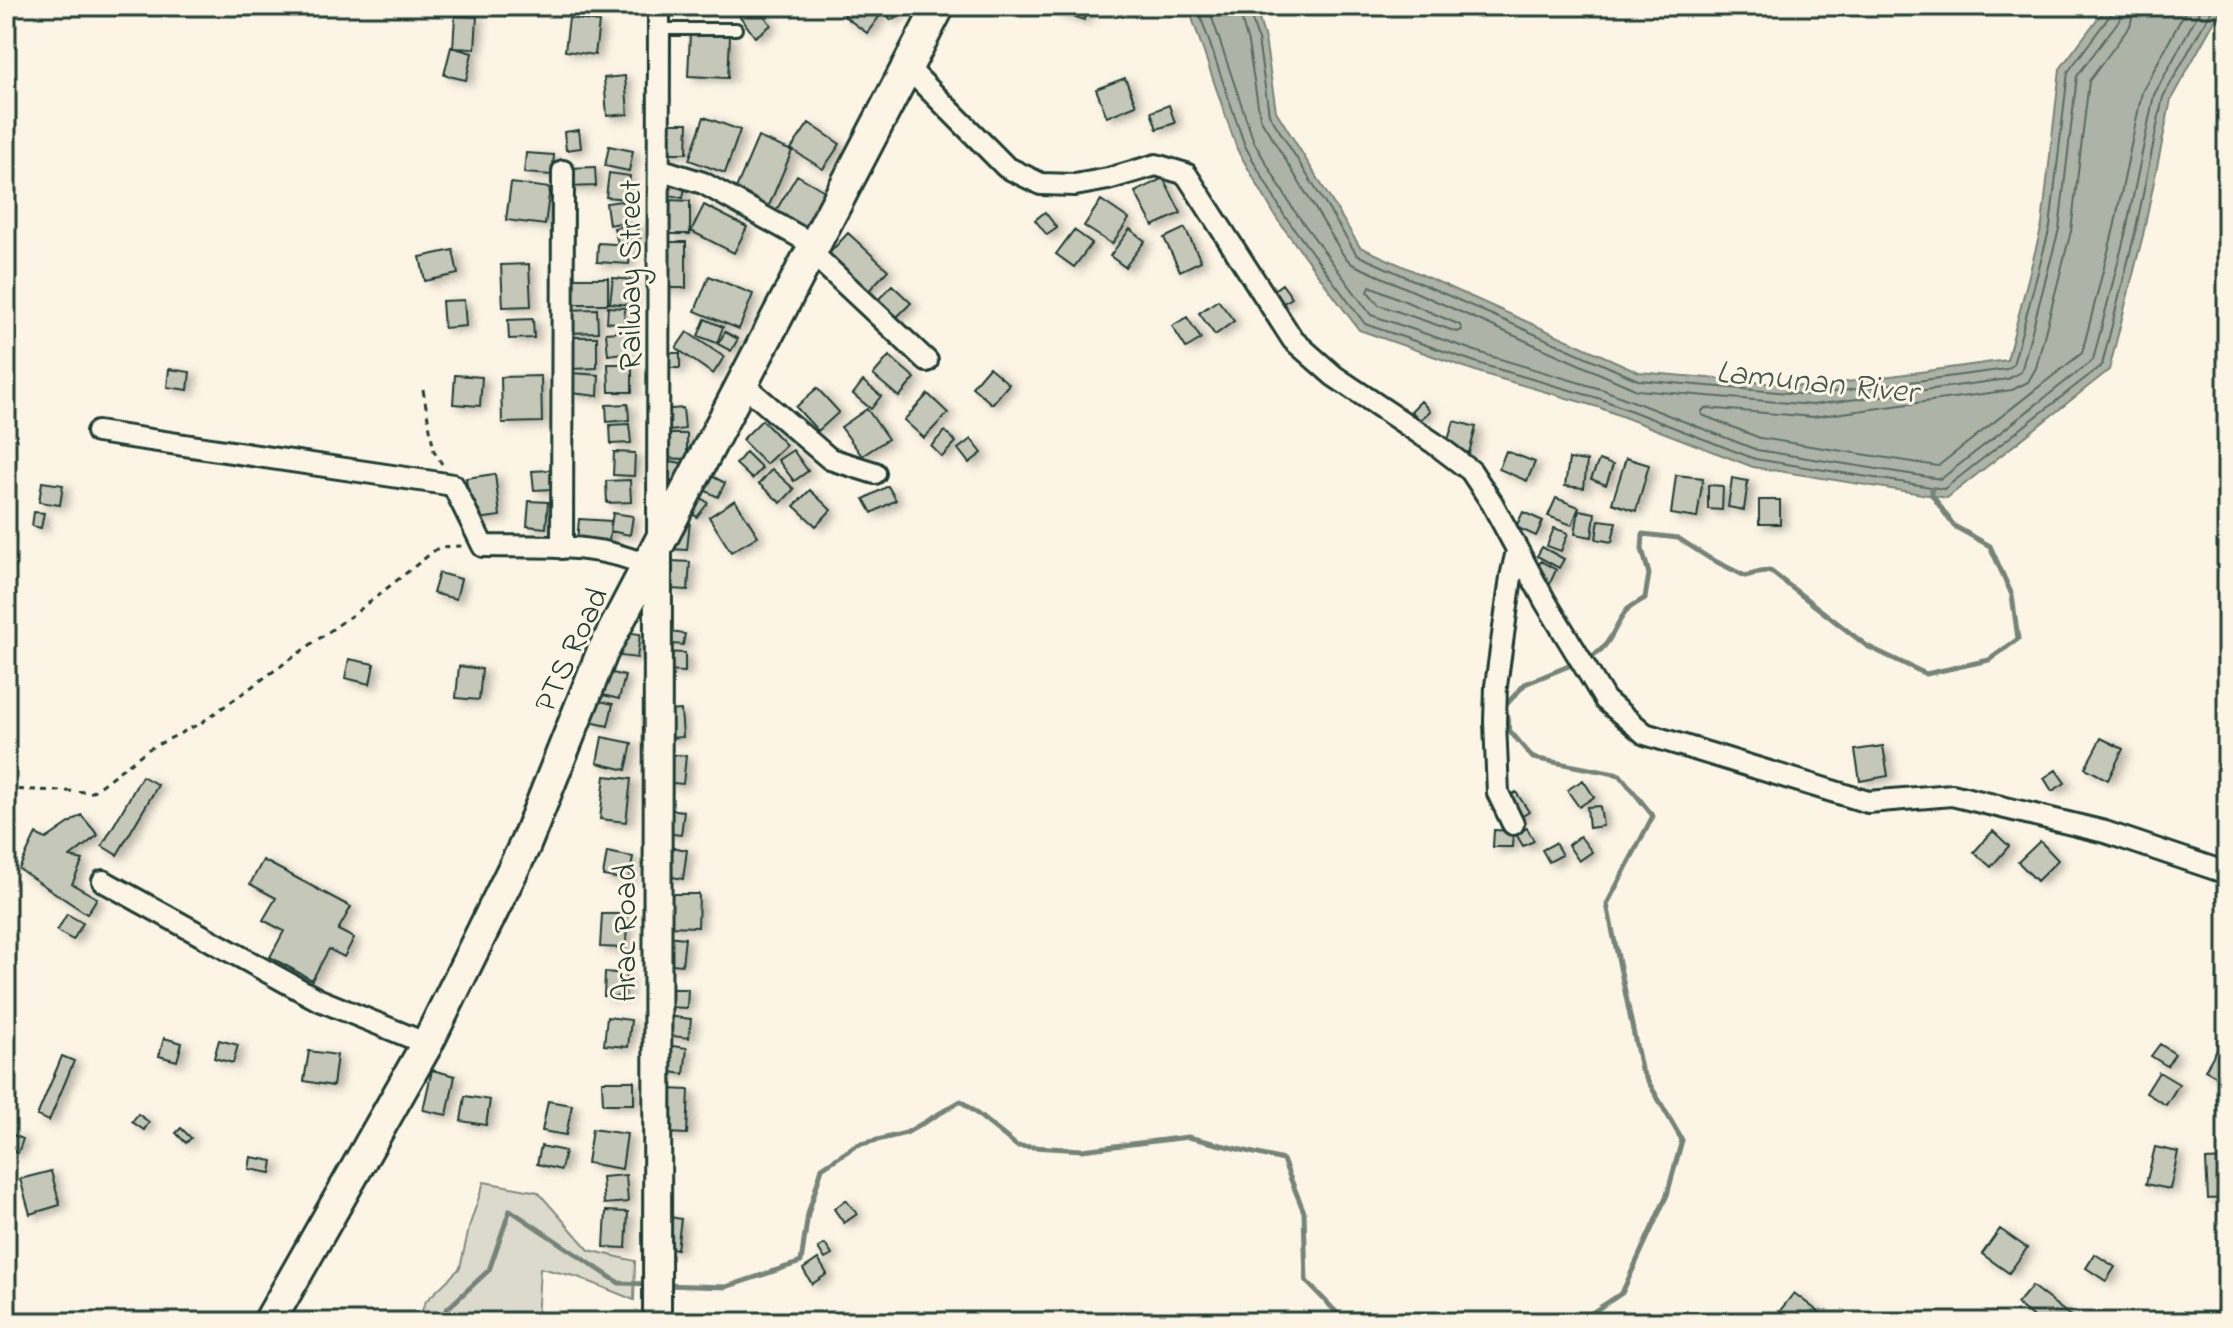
<svg xmlns="http://www.w3.org/2000/svg" width="2233" height="1328" viewBox="0 0 2233 1328" font-family="'Indie Flower',sans-serif">
	<defs>
		<filter id="shadow"><feDropShadow dx="6" dy="3.5" stdDeviation="4" flood-color="#0004"/></filter>
	</defs>
	<rect width="100%" height="100%" fill="#fcf5e5"/>
	<filter id="ink" filterUnits="userSpaceOnUse"><feTurbulence type="fractalNoise" baseFrequency=".0125" numOctaves="2"/><feDisplacementMap in="SourceGraphic" scale="16" xChannelSelector="R" yChannelSelector="G"/><feConvolveMatrix kernelMatrix="1 2 1 2 8 2 1 2 1" color-interpolation-filters="sRGB"/></filter>
	<g filter="url(#ink)">
		<path fill="#dcdacc" stroke="#7e8c80" stroke-width="2" d="M484 1182 538 1192 589 1250 635 1261 634 1300 578 1277 540 1268 537 1322H417L426 1301 460 1268 470 1224Z"/>
		<path fill="#aeb3a7" stroke="#758479" stroke-width="2" d="M1188 6H1255L1265 39 1276 111 1360 247 1639 372 1811 387 2007 360 2042 225 2060 69 2107 6H2223L2171 99 2143 235 2109 370 1947 498 1753 467 1598 407 1484 374 1359 330 1277 219 1237 149Z"/>
		<g fill="none" stroke-linecap="round" stroke-linejoin="round">
			<path stroke="#586c62" stroke-width="2" d="M1197 6 1245 146 1284 215 1365 324 1487 366 1601 399 1755 459 1944 489 2102 365 2135 233 2163 97 2214 6
				M1208 6 1254 142 1293 209 1371 315 1490 356 1604 390 1757 450 1941 479 2093 360 2126 231 2154 95 2202 6
				M1238 6 1248 43 1260 118 1344 256 1352 264 1637 390 1812 405 2008 379 2021 372 2059 229 2077 76 2120 19 2123 6
				M1248 6 1258 40 1269 114 1357 255 1638 380 1811 395 2007 369 2013 365 2050 227 2068 72 2111 14 2113 6
				M2135 6 2130 26 2089 81 2071 231 2036 368 2028 382 2012 390 1813 417 1705 408 1702 411V415L1760 438 1938 466 2082 353 2114 228 2142 92 2188 6
				M1370 286 1460 325 1462 330 1457 332 1379 305 1368 292Z"/>
			<path stroke="#758479" stroke-width="5" d="M1586 659C1612 649 1612 627 1628 609 1633 605 1640 601 1645 598L1649 574 1642 549 1643 534 1678 538 1709 558 1745 576 1769 570 1867 646 1926 674 1989 660 2018 639 2012 595 1990 546 1954 526 1932 495V489
				M1576 663 1525 684 1505 706 1509 730 1533 758 1620 775 1653 816 1607 904 1641 1069 1682 1140 1667 1195 1622 1293 1578 1322
				M664 1285 726 1287 801 1262 808 1214 822 1168 857 1145 906 1133 961 1101 1017 1146 1082 1150 1188 1137 1283 1160 1304 1212 1306 1281 1343 1319 1349 1322
				M440 1322 446 1310 489 1270 510 1210 619 1283 650 1284"/>
		</g>
		<path fill="#c5c7b9" stroke="#1f3d34" stroke-width="2" filter="url(#shadow)" d="M752 6H757L771 25 755 37 739 15Z
			M851 6H870L881 14 867 33 844 16Z
			M893 6 899 15 891 20 885 12Z
			M1054 6H1088L1084 20 1053 10Z
			M455 16 477 17 475 49 453 48Z
			M569 18 599 22 595 55 565 51Z
			M690 33 730 36 728 78 688 76Z
			M451 47 472 53 466 80 444 75Z
			M625 76 628 114 607 116 604 78Z
			M1125 78 1136 105 1107 117 1096 89Z
			M1169 105 1175 123 1157 129 1151 112Z
			M704 117 740 130 725 173 689 160Z
			M661 123H688L687 153H661Z
			M809 123 840 144 823 169 791 149Z
			M579 130 581 148 566 150 564 132Z
			M758 137 792 151 768 208 734 193Z
			M609 146 633 151 629 171 605 166Z
			M526 153 554 155 552 175 524 173Z
			M595 167 596 186 568 187V168Z
			M609 173 630 176 627 199 606 197Z
			M797 175 828 193 805 232 774 214Z
			M662 177 686 182 683 198 659 193Z
			M1163 178 1181 213 1153 226 1135 192Z
			M511 183 550 188 545 225 506 220Z
			M669 200 690 201V234H669Z
			M1101 200 1129 219 1112 244 1084 226Z
			M622 201 625 222 609 225 606 203Z
			M704 205 747 227 734 253 691 231Z
			M1045 212 1057 228 1047 235 1035 220Z
			M636 223 640 238 618 243 614 228Z
			M1185 228 1201 261 1180 271 1164 238Z
			M1130 229 1145 241 1125 267 1110 256Z
			M1074 230 1092 243 1074 267 1056 254Z
			M848 233 888 270 863 297 823 260Z
			M660 242H686V288H660Z
			M598 243 630 245 629 264 597 262Z
			M453 250 458 274 425 281 420 257Z
			M529 264 531 306 503 307 501 265Z
			M709 276 753 294 739 329 695 311Z
			M565 278H608V304H566Z
			M613 278 633 280 630 305 610 303Z
			M1282 284 1292 298 1280 305 1271 292Z
			M892 285 911 303 895 319 877 301Z
			M464 300 466 326 444 328 442 301Z
			M1218 300 1234 321 1215 335 1199 313Z
			M608 307 625 308 624 324 607 322Z
			M597 309 598 332 566 333 565 310Z
			M1187 317 1201 339 1186 348 1172 326Z
			M533 319 534 338 509 339 508 320Z
			M705 319 723 327 717 343 698 336Z
			M628 331 630 352 608 355 606 333Z
			M687 332 724 357 713 374 676 348Z
			M725 332 738 339 731 351 718 344Z
			M569 337H597V368L570 369Z
			M669 353H680V368H669Z
			M889 356 915 378 899 397 873 375Z
			M608 364H632V392H609Z
			M989 367 1009 384 992 404 972 387Z
			M169 369 190 372 188 390 167 387Z
			M572 373 599 375 598 396 571 393Z
			M455 375 482 377 480 406 453 404Z
			M541 376 542 422 502 423 501 377Z
			M863 381 881 396 871 409 853 394Z
			M817 388 839 412 818 431 796 407Z
			M928 394 948 413 924 438 904 420Z
			M1421 401 1430 411 1420 420 1411 411Z
			M628 404 629 420 607 422 606 405Z
			M683 408 685 429 662 432 660 410Z
			M867 409 888 439 862 456 841 427Z
			M762 420 786 445 766 464 742 440Z
			M1454 421 1476 427 1469 453 1446 446Z
			M629 424 631 443 611 444 610 425Z
			M945 431 956 442 942 457 931 446Z
			M662 434H687V459L661 458Z
			M971 439 982 453 969 463 958 449Z
			M793 450 808 471 794 481 778 460Z
			M1506 451 1535 462 1527 481 1499 469Z
			M614 452 635 453 634 476 613 475Z
			M746 452 762 468 752 479 736 464Z
			M1626 458 1649 465 1636 511 1612 503Z
			M1569 459 1587 461 1584 488 1565 486Z
			M665 460 692 465 688 485 661 480Z
			M1599 460 1613 465 1606 485 1591 479Z
			M772 469 794 489 781 503 759 484Z
			M551 470 553 489 534 490 532 471Z
			M495 474 500 516 471 520 466 478Z
			M710 475 725 483 718 497 702 489Z
			M1676 475 1703 478 1697 518 1671 514Z
			M1732 478 1748 481 1744 510 1728 507Z
			M630 480 631 502 607 503 606 481Z
			M42 482 63 485 60 505 39 502Z
			M1708 485 1723 486 1722 510 1708 509Z
			M888 486 896 500 872 513 864 499Z
			M810 490 831 510 816 526 794 506Z
			M692 491 708 503 697 517 681 505Z
			M1556 498 1579 507 1572 525 1548 516Z
			M735 500 758 536 731 552 709 517Z
			M1759 500H1780V524H1759Z
			M529 501 548 502 546 528 527 526Z
			M1579 510 1595 513 1592 537 1575 534Z
			M34 512 44 513 41 528 32 526Z
			M1523 512 1543 521 1536 536 1516 527Z
			M613 513 633 516 630 535 610 531Z
			M579 519 611 521 609 543 577 541Z
			M672 520 690 521 687 550 670 549Z
			M1599 520 1616 522 1612 542 1596 539Z
			M1554 528 1568 533 1561 551 1547 546Z
			M1542 547 1564 559 1559 568 1537 556Z
			M672 561 690 562 688 590 670 589Z
			M1541 561 1556 570 1550 583 1534 575Z
			M439 573 461 579 456 599 433 593Z
			M615 631 640 634 637 658 612 655Z
			M663 631 685 634 683 645 662 643Z
			M663 652 685 653V672L661 671Z
			M349 659 374 664 370 684 345 678Z
			M459 666 482 669 479 700 456 698Z
			M596 669 625 676 619 699 591 692Z
			M591 699 613 704 608 726 586 721Z
			M681 710 683 737 667 738 666 711Z
			M602 737 632 743 626 770 597 763Z
			M2101 738 2123 749 2108 780 2085 768Z
			M1883 746 1888 776 1860 781 1855 750Z
			M667 754 686 756 683 784 663 782Z
			M2056 770 2065 783 2052 791 2044 778Z
			M142 776 158 785 117 855 102 846Z
			M605 776 631 779 626 822 600 819Z
			M1583 780 1594 797 1579 807 1567 790Z
			M1516 792 1529 812 1516 820 1503 801Z
			M1600 806 1603 826 1589 828 1587 807Z
			M666 809 684 811 681 835 664 833Z
			M81 815 98 835 70 857 83 860 72 884 97 898 87 914 19 869 36 834 46 839Z
			M1527 828 1534 841 1523 846 1516 834Z
			M1494 830 1513 831 1512 847H1493Z
			M1993 831 2009 846 1991 867 1974 852Z
			M1580 836 1592 852 1579 861 1568 845Z
			M2040 841 2058 860 2037 881 2018 862Z
			M1555 843 1562 855 1549 862 1542 850Z
			M666 846 687 850 683 879 662 875Z
			M607 852 633 857 629 880 603 876Z
			M263 860 351 907 338 930 354 938 344 957 329 949 312 980 270 957 284 931 263 920 276 898 250 884Z
			M667 894H699L698 927 666 926Z
			M67 914 83 923 73 940 57 931Z
			M602 914H627L626 948 600 947Z
			M666 936 685 938 682 965 662 963Z
			M605 972 626 974 625 997 604 996Z
			M666 989H688L687 1008 665 1007Z
			M666 1016 691 1019 689 1038 663 1035Z
			M607 1017 631 1020 628 1047 604 1045Z
			M164 1038 182 1043 177 1061 159 1056Z
			M219 1040 238 1045 233 1063 214 1058Z
			M2160 1044 2175 1054 2167 1066 2151 1056Z
			M2220 1044 2227 1048V1082L2205 1070Z
			M666 1045 687 1048 684 1074 663 1071Z
			M309 1051 337 1055 333 1086 304 1081Z
			M62 1056 74 1061 49 1121 37 1116Z
			M432 1070 455 1076 447 1115 423 1110Z
			M2159 1072 2179 1084 2166 1105 2146 1093Z
			M602 1081H634V1104H603Z
			M668 1089 689 1090 687 1134 666 1133Z
			M465 1096 490 1100 486 1125 461 1121Z
			M548 1101 572 1105 566 1135 542 1131Z
			M138 1114 149 1122 144 1130 132 1122Z
			M181 1128 191 1138 186 1143 176 1133Z
			M592 1129 627 1134 622 1169 587 1163Z
			M11 1134 23 1139 18 1153 6 1149Z
			M541 1146 565 1151 561 1170 537 1164Z
			M2155 1147 2178 1152 2170 1189 2146 1184Z
			M251 1157 273 1161 271 1173 249 1169Z
			M2227 1159V1198L2208 1199 2206 1160Z
			M51 1171 60 1205 30 1214 20 1179Z
			M626 1175 628 1202 604 1204 602 1177Z
			M846 1200 857 1214 844 1223 834 1209Z
			M606 1211 628 1212 626 1248 604 1247Z
			M666 1216 681 1219 677 1249 662 1246Z
			M2000 1229 2027 1248 2009 1273 1982 1254Z
			M825 1244 832 1255 825 1259 818 1248Z
			M2095 1254 2115 1267 2106 1281 2086 1268Z
			M2227 1254V1287L2217 1284Z
			M818 1259 827 1274 812 1284 803 1269Z
			M2032 1286 2077 1321 2076 1322H2040L2017 1304Z
			M1794 1293 1825 1317 1821 1322H1771Z"/>
		<g fill="none" stroke-linecap="round" stroke-linejoin="round">
			<g stroke="#1f3d34" stroke-width="16">
				<path id="service" d="M659 29H736"/>
			</g>
			<g stroke="#1f3d34" stroke-width="26">
				<path id="minor" d="M907 67 1006 167 1041 184 1075 185 1108 179 1156 165 1186 174 1293 340 1334 376 1434 443 1471 471 1492 503 1545 601 1605 700 1645 734 1868 802 1952 795 2105 832 2227 873
					M659 169 703 183 816 246
					M812 253 927 361
					M744 385 830 459 875 473
					M97 432 453 485 483 546C539 547 597 542 648 566
					M658 540 659 6
					M562 548 563 171
					M1513 824 1498 793 1495 722 1496 686 1511 577 1517 551
					M103 881 317 999 427 1044"/>
			</g>
			<g stroke="#1f3d34" stroke-width="32">
				<path id="tertiary" d="M657 1322 658 544"/>
			</g>
			<g stroke="#1f3d34" stroke-width="36">
				<path id="secondary" d="M269 1322 427 1044 525 845 602 653 939 6"/>
			</g>
			<path stroke="#1f3d34" stroke-width="3" stroke-dasharray="6 6" stroke-linecap="butt" d="M423 390 434 451 442 464
				M6 789 92 792 147 750 201 723 362 608 439 547 463 546"/>
			<use href="#service" stroke="#fcf5e5" stroke-width="10"/>
			<use href="#minor" stroke="#fcf5e5" stroke-width="20"/>
			<use href="#tertiary" stroke="#fcf5e5" stroke-width="26"/>
			<use href="#secondary" stroke="#fcf5e5" stroke-width="30"/>
		</g>
	</g>
	<g text-anchor="middle" stroke-width="6" stroke-linejoin="round" paint-order="stroke">
		<g font-size="32" fill="#1f3d34" stroke="#fcf5e5">
			<text transform="translate(629 275) rotate(-90)" y="11">Railway Street</text>
			<text transform="translate(570 649) rotate(-65)" y="11">PTS Road</text>
			<text transform="translate(624 933) rotate(-90)" y="11">Arac Road</text>
		</g>
		<g font-size="34" font-style="italic" fill="#435a51" stroke="#fcf5e5">
			<text transform="translate(1817 380) rotate(6)" y="12">Lamunan River</text>
		</g>
	</g>
	<rect width="2233" height="1328" fill="none" stroke="#fcf5e5" stroke-width="32"/>
	<rect x="16" y="16" width="2201" height="1296" fill="none" stroke="#1f3d34" stroke-width="3" filter="url(#ink)"/>
</svg>
